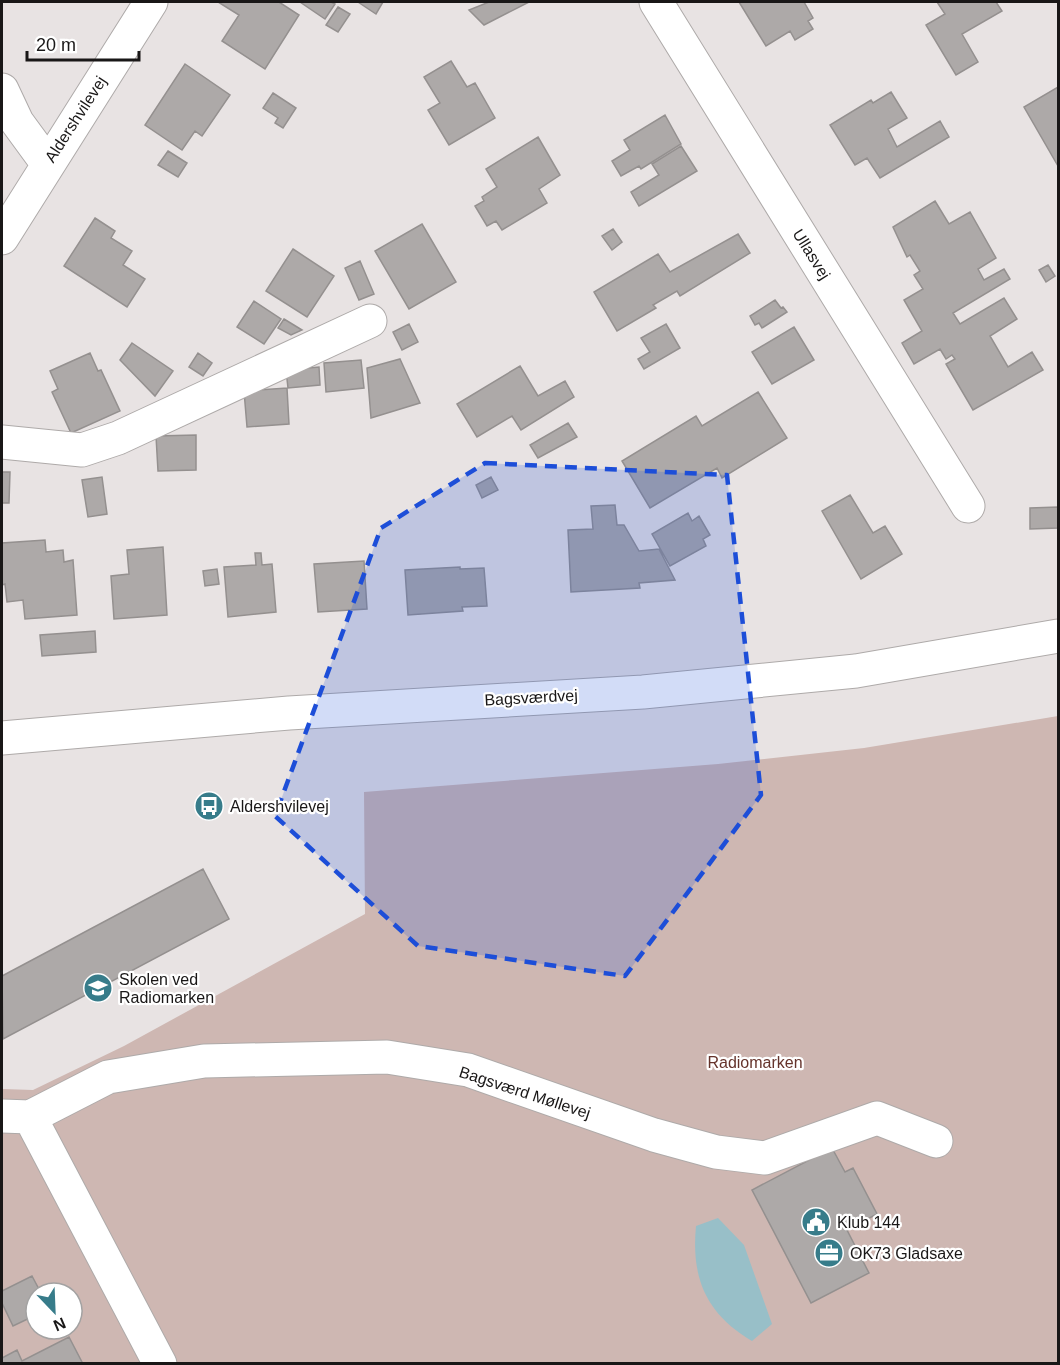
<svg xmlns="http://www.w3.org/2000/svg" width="1060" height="1365" viewBox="0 0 1060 1365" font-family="Helvetica,sans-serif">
	<rect width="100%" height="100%" fill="#e8e3e3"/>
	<path fill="#ceb7b2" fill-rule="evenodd" d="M1058 716V1363L2 1364V1089L33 1090 124 1046 365 914 364 792 718 764 864 748ZM36 1293H72V1329H36Z"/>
	<path fill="#98bfc8" d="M718 1218 744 1245 772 1324 752 1341C706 1314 691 1278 696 1226Z"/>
	<path fill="#ada9a8" stroke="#94908f" stroke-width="1.5" d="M218 2H279L299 15 265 69 222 41 239 15Z
		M300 2H331L335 4 325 19Z
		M358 2H383L376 14Z
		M489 2H529L484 25 469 10Z
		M739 2H804L813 18 808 21 813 29 795 40 790 31 766 46Z
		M937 2H996L1002 11 962 34 978 62 956 75 926 25 945 14Z
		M338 7 350 14 338 32 326 25Z
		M451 61 467 87 475 83 495 118 449 145 428 110 440 103 424 77Z
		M185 64 230 95 202 136 195 131 182 150 145 125Z
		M1058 87V166L1024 107Z
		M891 92 907 118 888 129 897 147 940 121 949 137 880 178 867 158 855 165 830 125 871 100 873 103Z
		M273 93 296 108 283 128 275 123 278 118 263 108Z
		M665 115 681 144 641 169 639 166 621 176 612 161 630 150 624 140Z
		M538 137 560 175 539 189 547 203 502 230 496 221 487 226 475 206 484 201 482 197 497 187 486 169Z
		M681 146 697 171 639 206 631 192 659 175 652 164Z
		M168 151 187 163 178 177 158 165Z
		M935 201 949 224 970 212 996 258 978 269 984 280 1004 269 1010 279 953 313 960 324 1004 298 1017 319 990 336 1008 367 1032 352 1043 370 973 410 946 364 955 359 952 355 946 359 940 349 914 364 902 343 922 331 904 300 923 289 914 275 920 271 910 255 907 257 893 227Z
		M95 218 115 231 111 238 132 251 123 265 145 279 127 307 64 266Z
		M422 224 456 282 409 309 375 251Z
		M613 229 622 242 612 250 602 236Z
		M738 234 750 253 680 296 677 291 653 305 656 308 617 331 594 292 658 254 670 272Z
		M293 249 334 276 307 317 266 291Z
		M360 261 374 294 359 300 345 268Z
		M1048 265 1055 276 1046 282 1039 270Z
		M775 300 781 308 783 307 787 312 762 328 759 323 755 325 750 316Z
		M254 301 281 319 264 344 237 327Z
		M284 319 302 330 291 335 278 328Z
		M409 324 418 342 402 350 393 332Z
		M666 324 680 348 644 369 638 359 650 352 641 338Z
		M794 327 814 360 772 384 752 352Z
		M132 343 173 371 155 396 120 360Z
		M90 353 98 371 101 370 120 411 71 433 52 392 58 389 50 371Z
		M198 353 212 363 203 376 189 367Z
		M400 359 420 403 371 418 367 368Z
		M361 360 364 388 326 392 324 363Z
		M520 366 538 396 565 381 574 397 521 430 512 416 477 437 457 404Z
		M319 367 320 385 288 388 286 370Z
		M287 388 289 424 247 427 244 391Z
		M758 392 787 438 722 478 717 468 650 508 622 461 696 416 702 426Z
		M568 423 577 437 538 458 530 445Z
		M196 435V470L158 471 156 436Z
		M2 472H10L9 503H2Z
		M102 477 107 514 88 517 82 480Z
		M491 477 498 490 482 498 476 485Z
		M850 495 873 533 885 526 902 554 861 579 822 511Z
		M615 505 617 525H624L639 551 659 549 675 580 639 583 640 588 571 592 568 530 593 529 591 506Z
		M1058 507V528L1030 529V508Z
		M688 513 692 521 699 516 710 535 703 539 706 546 670 566 652 534Z
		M45 540 46 552 63 550 64 562 73 560 77 615 25 619 23 600 7 602 5 584 2 585V543Z
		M163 547 167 615 114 619 111 576 129 574 127 550Z
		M255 553H261L262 565 272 564 276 612 228 617 224 567 256 565Z
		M364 561 367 609 318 612 314 564Z
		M460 567V569L484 568 487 606 462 607 463 611 408 615 405 570Z
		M217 569 219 584 205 586 203 571Z
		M95 631 96 652 42 656 40 635Z
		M203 869 229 919 3 1039 2 976Z
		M832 1148 845 1172 853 1168 877 1214 847 1230 869 1273 811 1303 752 1190Z
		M32 1276 41 1293H36V1315L13 1326 2 1303V1291Z
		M69 1337 83 1364H2V1358L17 1350 22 1361Z"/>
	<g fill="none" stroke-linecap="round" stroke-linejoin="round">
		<g stroke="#aeaaa9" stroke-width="35">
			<path id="minor" d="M656 2 968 506
				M2 90 17 122 47 163
				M2 238 151 2
				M2 442 82 450 118 438 370 321
				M2 1116 30 1117 108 1077 204 1061 387 1057 468 1070 654 1135 716 1152 765 1158 877 1118 936 1141
				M30 1117 160 1364"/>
		</g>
		<g stroke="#aeaaa9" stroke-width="35">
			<path id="major" d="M2 738 289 713 643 692 856 671 1058 636"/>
		</g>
		<use href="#minor" stroke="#fff" stroke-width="33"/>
		<use href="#major" stroke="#fff" stroke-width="33"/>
	</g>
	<path fill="#1d4ed8" fill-opacity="0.2" stroke="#1d4ed8" stroke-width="4.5" stroke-dasharray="12 8" stroke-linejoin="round" d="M485 463 727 475 761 795 625 976 418 946 275 816 381 528Z"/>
	<defs>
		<g id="bus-disc" transform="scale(1.5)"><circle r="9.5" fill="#377c8a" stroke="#fff"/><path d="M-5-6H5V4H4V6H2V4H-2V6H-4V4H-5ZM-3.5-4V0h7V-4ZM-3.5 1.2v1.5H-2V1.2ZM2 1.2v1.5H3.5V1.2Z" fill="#fff"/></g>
		<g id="school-disc" transform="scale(1.5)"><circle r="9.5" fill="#377c8a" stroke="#fff"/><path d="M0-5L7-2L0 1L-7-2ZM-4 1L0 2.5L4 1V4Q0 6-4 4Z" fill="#fff"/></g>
		<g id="civic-disc" transform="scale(1.5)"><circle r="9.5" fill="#377c8a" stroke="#fff"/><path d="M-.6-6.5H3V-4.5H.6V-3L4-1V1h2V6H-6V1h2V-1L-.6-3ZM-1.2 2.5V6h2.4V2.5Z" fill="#fff"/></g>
		<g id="office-disc" transform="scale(1.5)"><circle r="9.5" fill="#377c8a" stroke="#fff"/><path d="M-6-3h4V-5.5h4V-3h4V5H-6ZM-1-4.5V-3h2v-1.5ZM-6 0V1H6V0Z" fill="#fff"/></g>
	</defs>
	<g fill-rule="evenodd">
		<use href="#bus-disc" x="209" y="806"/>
		<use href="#school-disc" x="98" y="988"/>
		<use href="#civic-disc" x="816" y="1222"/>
		<use href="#office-disc" x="829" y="1253"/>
	</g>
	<g text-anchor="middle" stroke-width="4.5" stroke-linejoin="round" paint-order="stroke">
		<g font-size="16" fill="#191717" stroke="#fff">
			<text transform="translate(75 119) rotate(-57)" y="6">Aldershvilevej</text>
			<text transform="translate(812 254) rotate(58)" y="6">Ullasvej</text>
			<text transform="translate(531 697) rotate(-3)" y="6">Bagsværdvej</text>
			<text transform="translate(525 1092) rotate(18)" y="6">Bagsværd Møllevej</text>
		</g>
		<g font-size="16" fill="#191717" stroke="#fff" text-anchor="start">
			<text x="230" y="812">Aldershvilevej</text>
			<text x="119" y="985">Skolen ved<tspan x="119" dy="18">Radiomarken</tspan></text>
			<text x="837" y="1228">Klub 144</text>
			<text x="850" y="1259">OK73 Gladsaxe</text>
		</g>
		<g font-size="16" fill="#65332b" stroke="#fff">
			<text x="755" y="1068">Radiomarken</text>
		</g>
	</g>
	<rect width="1060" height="1365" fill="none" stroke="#191717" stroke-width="6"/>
	<g transform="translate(54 1311) rotate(157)"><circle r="28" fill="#ffffff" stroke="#a3a2a2" stroke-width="1.5"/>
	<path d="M0-4.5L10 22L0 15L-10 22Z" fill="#377c8a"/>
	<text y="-9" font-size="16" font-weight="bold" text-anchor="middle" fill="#191717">N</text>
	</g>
	<path d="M27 51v9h112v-9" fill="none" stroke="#191717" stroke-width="3"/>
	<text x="36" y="51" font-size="18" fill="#191717" stroke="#ffffff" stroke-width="4.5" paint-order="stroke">20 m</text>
</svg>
